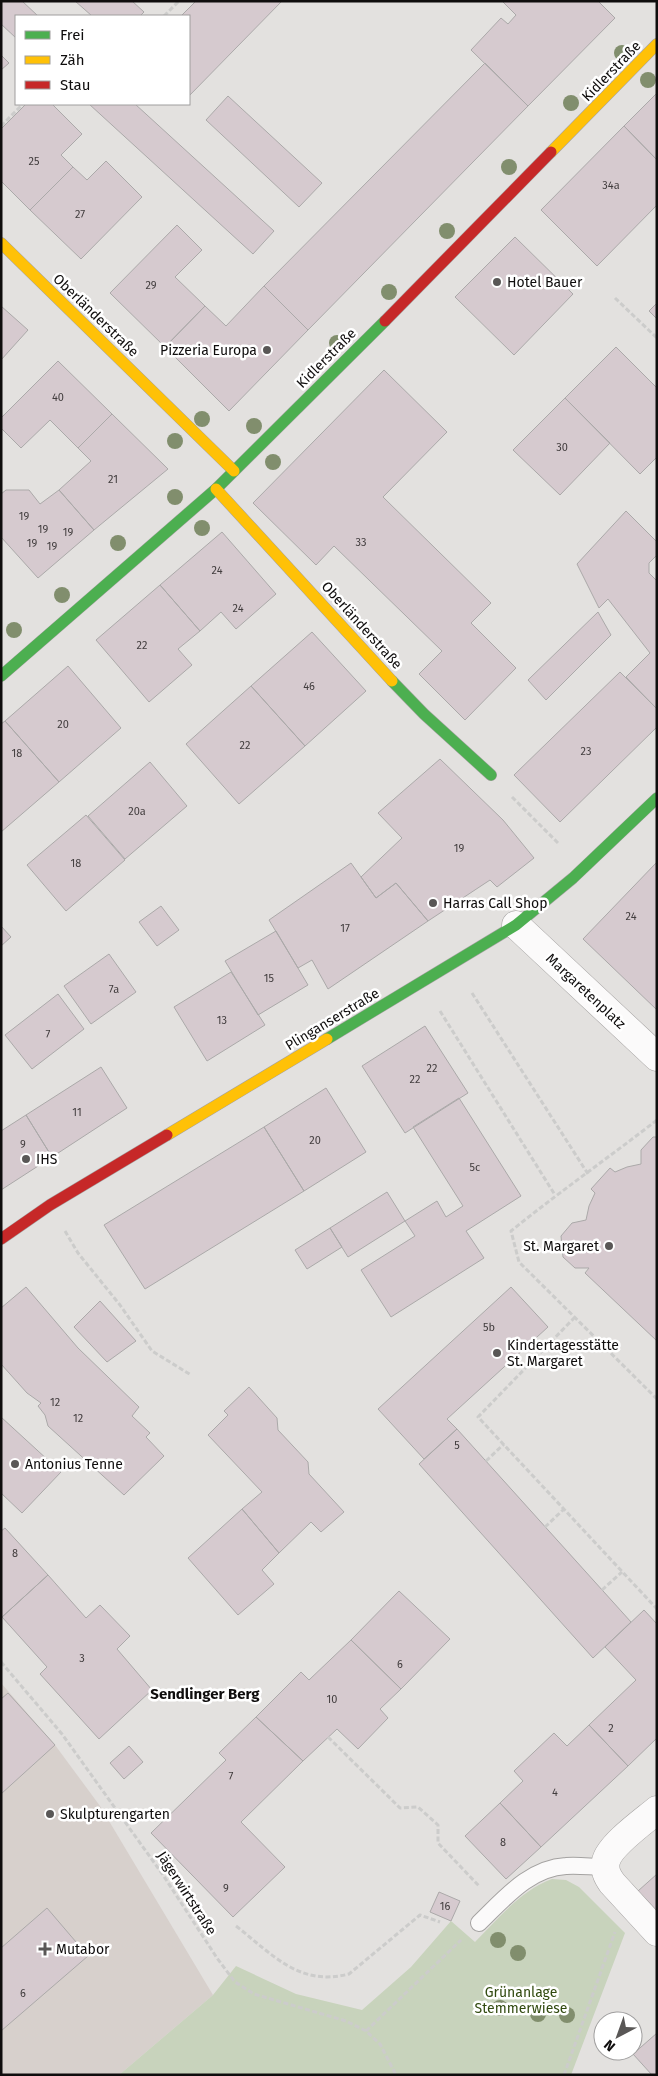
<svg xmlns="http://www.w3.org/2000/svg" width="658" height="2076" viewBox="0 0 658 2076" font-family="'Fira Sans',sans-serif">
	<rect width="100%" height="100%" fill="#e3e1df"/>
	<path fill="#d7d0cc" d="M1 1683 55 1745 100 1806 213 1995 119 2075H1Z"/>
	<path fill="#c8d3bc" d="M552 1879 566 1880 579 1887 625 1933 571 2075H119L213 1995 236 1966 296 1994 362 2010 411 1967 451 1921 475 1942C499 1918 520 1891 552 1879Z"/>
	<path fill="#d6cacf" stroke="#aba9a9" d="M1 1H22L38 16H16V38L1 24Z
		M75 1H132L144 12 140 16H92Z
		M196 1H282L189 96V16H181Z
		M502 1H598L615 18 528 106 471 50 501 18 508 24 516 15Z
		M1 55 9 63 1 70Z
		M485 63 528 106 308 330 264 286Z
		M657 93V160L624 126Z
		M228 96 322 183 299 207 206 120Z
		M26 104H52L82 134 61 155 73 167 30 210 1 181V129Z
		M89 104H135L274 231 253 254Z
		M624 126 657 160V205L597 266 541 210Z
		M106 161 142 197 81 259 30 210 73 167 87 180Z
		M177 225 202 250 175 277 205 306 165 347 110 293Z
		M515 237 573 294 514 355 455 297Z
		M264 286 308 330 229 411 165 347 205 306 226 326Z
		M657 303V319L649 311Z
		M1 306 28 330 1 360Z
		M616 347 657 388V457L640 474 565 398Z
		M58 361 112 414 78 448 50 420 21 448 1 428V418Z
		M384 370 447 432 383 497 491 603 471 623 516 668 465 720 419 674 442 651 334 546 316 565 253 503Z
		M565 398 610 443 560 495 513 450Z
		M112 414 168 469 94 530 59 490 91 461 78 448Z
		M6 490H29L40 504 59 490 94 530 38 578 1 537V494Z
		M626 511 657 542V555L649 563V573L657 581V709L626 677 650 653 608 599 599 608 577 564Z
		M222 532 276 594 236 629 221 612 200 631 160 585Z
		M160 585 200 631 178 649 192 665 149 702 96 640Z
		M598 612 611 635 546 700 528 680Z
		M312 632 366 691 305 746 251 686Z
		M68 666 121 728 59 782 5 721Z
		M620 672 657 709V727L560 822 514 775Z
		M251 686 305 746 239 804 186 744Z
		M5 721 59 782 1 832V724Z
		M440 759 503 820 534 858 497 887 490 880 428 921 396 883 376 898 361 877 402 838 378 813Z
		M150 762 187 806 125 859 88 816Z
		M86 815 125 860 66 911 27 865Z
		M657 862V1010L583 939Z
		M351 863 376 898 396 883 428 921 328 989 312 960 298 968 269 920Z
		M161 906 179 930 157 946 139 922Z
		M1 926 11 937 1 946Z
		M276 931 308 985 258 1015 225 961Z
		M109 954 136 992 91 1024 64 986Z
		M231 972 265 1025 207 1061 174 1007Z
		M58 994 84 1029 32 1069 5 1035Z
		M425 1026 468 1093 405 1133 362 1066Z
		M101 1067 127 1108 52 1157 26 1115Z
		M326 1088 366 1152 304 1191 264 1127Z
		M459 1098 521 1196 466 1231 484 1258 391 1317 361 1270 415 1236 405 1221 437 1201 446 1217 463 1206 413 1127Z
		M26 1115 52 1157 1 1190V1131Z
		M264 1127 304 1191 145 1289 104 1225Z
		M653 1137H657V1341L585 1273 589 1268H575L563 1257 561 1236 572 1223 586 1220 589 1206 595 1193 591 1189 610 1168 615 1172 627 1167 641 1164V1150Z
		M387 1192 405 1221 348 1257 330 1228Z
		M330 1228 342 1247 307 1269 295 1250Z
		M26 1287 78 1348 139 1407 132 1416 150 1433 146 1437 164 1456 124 1495 48 1426 45 1415 38 1406 41 1403 27 1393 1 1364V1308Z
		M511 1287 548 1327 447 1419 457 1429 424 1459 378 1409Z
		M100 1301 136 1341 107 1362 74 1327Z
		M249 1387 277 1418 278 1430 308 1462 309 1474 344 1512 321 1532 311 1522 279 1553 242 1509 262 1492 208 1435 228 1415 224 1411Z
		M1 1417 61 1472 22 1513 1 1493Z
		M457 1429 631 1622 593 1658 419 1464Z
		M242 1509 279 1553 262 1570 274 1584 238 1615 188 1558Z
		M5 1528 48 1575 1 1618V1531Z
		M48 1575 86 1618 100 1605 130 1636 117 1649 152 1690 99 1739 40 1674 47 1667 2 1617Z
		M399 1591 450 1639 401 1689 351 1640Z
		M644 1610 657 1624V1738L628 1766 589 1725 636 1680 605 1647Z
		M351 1640 401 1689 380 1709 388 1718 358 1749 337 1729 303 1761 256 1717 301 1672 309 1680Z
		M8 1693 55 1745 1 1794V1699Z
		M256 1717 303 1761 241 1822 285 1867 233 1917 151 1833 226 1760 219 1753Z
		M589 1725 628 1766 541 1847 500 1803 523 1781 514 1771 554 1733 567 1746Z
		M129 1746 143 1762 124 1779 110 1763Z
		M500 1803 541 1847 506 1879 465 1836Z
		M657 1874V1911L638 1891Z
		M439 1892 460 1901 451 1921 430 1912Z
		M47 1908 88 1956 1 2031V1948Z
		M657 2033V2075H652L633 2054Z"/>
	<g fill="none" stroke-linecap="round" stroke-linejoin="round">
		<g stroke="#a4a2a1" stroke-width="18">
			<path id="lane" d="M479 1923C504 1899 529 1868 566 1866 579 1865 592 1867 605 1867"/>
		</g>
		<g stroke="#a4a2a1" stroke-width="29">
			<path id="street" d="M516 925 657 1057
				M657 1810C644 1821 610 1845 606 1861 604 1870 607 1876 612 1883L657 1932"/>
		</g>
		<g stroke="#a4a2a1" stroke-width="12">
			<path id="fast" d="M1 676 216 489 385 321
				M392 681 424 714 491 775
				M327 1039 516 925 573 878 657 798"/>
		</g>
		<g stroke="#a4a2a1" stroke-width="12">
			<path id="slow" d="M551 152 657 44
				M1 243 234 471
				M216 489 392 681
				M167 1135 327 1039"/>
		</g>
		<g stroke="#a4a2a1" stroke-width="12">
			<path id="jam" d="M385 321 551 152
				M1 1239 50 1205 167 1135"/>
		</g>
		<path stroke="#cccccb" stroke-width="3" stroke-dasharray="5 2.5" stroke-linecap="butt" d="M164 16 179 1
			M1 126 22 105
			M615 298 657 338
			M512 797 558 843
			M472 993 588 1174
			M440 1011 555 1195
			M657 1120C608 1158 558 1193 511 1231L519 1262 657 1399
			M65 1231 78 1253 120 1305 152 1351 191 1375
			M575 1317 478 1417 657 1609
			M486 1461 504 1444
			M545 1527 564 1509
			M602 1590 622 1572
			M1 1662 62 1734 163 1875 217 1958 235 1982 254 1994 346 2021 366 2031 380 2044 396 2075
			M328 1737 400 1808 418 1807 438 1825V1843L480 1887
			M236 1926C272 1954 299 1987 349 1974L420 1915 440 1922
			M366 2031 461 1940
			M564 2075 615 1932"/>
		<use href="#lane" stroke="#fbfafa" stroke-width="16"/>
		<use href="#street" stroke="#fbfafa" stroke-width="28"/>
		<use href="#fast" stroke="#4caf50" stroke-width="11"/>
		<use href="#slow" stroke="#ffc107" stroke-width="11"/>
		<use href="#jam" stroke="#c62828" stroke-width="11"/>
	</g>
	<g fill="#818e6d">
		<circle cx="622" cy="53" r="8"/>
		<circle cx="648" cy="80" r="8"/>
		<circle cx="571" cy="103" r="8"/>
		<circle cx="509" cy="167" r="8"/>
		<circle cx="447" cy="231" r="8"/>
		<circle cx="389" cy="292" r="8"/>
		<circle cx="337" cy="343" r="8"/>
		<circle cx="202" cy="419" r="8"/>
		<circle cx="254" cy="426" r="8"/>
		<circle cx="175" cy="441" r="8"/>
		<circle cx="273" cy="462" r="8"/>
		<circle cx="175" cy="497" r="8"/>
		<circle cx="202" cy="528" r="8"/>
		<circle cx="118" cy="543" r="8"/>
		<circle cx="62" cy="595" r="8"/>
		<circle cx="14" cy="630" r="8"/>
		<circle cx="498" cy="1940" r="8"/>
		<circle cx="518" cy="1953" r="8"/>
		<circle cx="500" cy="2008" r="8"/>
		<circle cx="538" cy="2014" r="8"/>
		<circle cx="567" cy="2015" r="8"/>
	</g>
	<g fill="#595756" stroke="#fff" stroke-width="2">
		<circle cx="497" cy="282" r="5"/>
		<circle cx="267" cy="350" r="5"/>
		<circle cx="433" cy="903" r="5"/>
		<circle cx="26" cy="1159" r="5"/>
		<circle cx="609" cy="1246" r="5"/>
		<circle cx="497" cy="1353" r="5"/>
		<circle cx="15" cy="1464" r="5"/>
		<circle cx="50" cy="1814" r="5"/>
		<path d="M42.5 1941.5h5v5h5v5h-5v5h-5v-5h-5v-5h5z"/>
	</g>
	<g text-anchor="middle" stroke-width="5" stroke-linejoin="round" paint-order="stroke">
		<g font-size="11" fill="#423d3e">
			<text x="34" y="165">25</text>
			<text x="611" y="189">34a</text>
			<text x="80" y="218">27</text>
			<text x="151" y="289">29</text>
			<text x="58" y="401">40</text>
			<text x="562" y="451">30</text>
			<text x="113" y="483">21</text>
			<text x="24" y="520">19</text>
			<text x="43" y="533">19</text>
			<text x="68" y="536">19</text>
			<text x="361" y="546">33</text>
			<text x="32" y="547">19</text>
			<text x="52" y="550">19</text>
			<text x="217" y="574">24</text>
			<text x="238" y="612">24</text>
			<text x="142" y="649">22</text>
			<text x="309" y="690">46</text>
			<text x="63" y="728">20</text>
			<text x="245" y="749">22</text>
			<text x="586" y="755">23</text>
			<text x="17" y="757">18</text>
			<text x="137" y="815">20a</text>
			<text x="459" y="852">19</text>
			<text x="76" y="867">18</text>
			<text x="631" y="920">24</text>
			<text x="345" y="932">17</text>
			<text x="269" y="982">15</text>
			<text x="114" y="993">7a</text>
			<text x="222" y="1024">13</text>
			<text x="48" y="1038">7</text>
			<text x="432" y="1072">22</text>
			<text x="415" y="1083">22</text>
			<text x="77" y="1116">11</text>
			<text x="315" y="1144">20</text>
			<text x="23" y="1148">9</text>
			<text x="475" y="1171">5c</text>
			<text x="489" y="1331">5b</text>
			<text x="55" y="1406">12</text>
			<text x="78" y="1422">12</text>
			<text x="457" y="1449">5</text>
			<text x="15" y="1557">8</text>
			<text x="82" y="1662">3</text>
			<text x="400" y="1668">6</text>
			<text x="332" y="1703">10</text>
			<text x="611" y="1732">2</text>
			<text x="231" y="1780">7</text>
			<text x="555" y="1796">4</text>
			<text x="503" y="1846">8</text>
			<text x="226" y="1892">9</text>
			<text x="445" y="1910">16</text>
			<text x="23" y="1997">6</text>
		</g>
		<g font-size="14" fill="#0f0d0d" stroke="#fff">
			<text transform="translate(611 71) rotate(-46)" y="5">Kidlerstraße</text>
			<text transform="translate(96 315) rotate(44)" y="5">Oberländerstraße</text>
			<text transform="translate(326 358) rotate(-45)" y="5">Kidlerstraße</text>
			<text transform="translate(362 625) rotate(48)" y="5">Oberländerstraße</text>
			<text transform="translate(586 991) rotate(43)" y="5">Margaretenplatz</text>
			<text transform="translate(332 1019) rotate(-31)" y="5">Plinganserstraße</text>
			<text transform="translate(187 1893) rotate(57)" y="5">Jägerwirtstraße</text>
		</g>
		<g font-size="14" fill="#0f0d0d" stroke="#fff" text-anchor="start">
			<text x="507" y="287">Hotel Bauer</text>
			<text x="257" y="355" text-anchor="end">Pizzeria Europa</text>
			<text x="443" y="908">Harras Call Shop</text>
			<text x="36" y="1164">IHS</text>
			<text x="599" y="1251" text-anchor="end">St. Margaret</text>
			<text x="507" y="1350">Kindertagesstätte<tspan x="507" dy="16">St. Margaret</tspan></text>
			<text x="25" y="1469">Antonius Tenne</text>
			<text x="60" y="1819">Skulpturengarten</text>
			<text x="56" y="1954">Mutabor</text>
		</g>
		<g font-size="14" fill="#314a0f" stroke="#fff">
			<text x="521" y="1997">Grünanlage<tspan x="521" dy="16">Stemmerwiese</tspan></text>
		</g>
		<g font-size="15" font-weight="bold" fill="#0f0d0d" stroke="#fff">
			<text x="205" y="1699">Sendlinger Berg</text>
		</g>
	</g>
	<rect width="658" height="2076" fill="none" stroke="#0f0d0d" stroke-width="5"/>
	<rect x="15" y="15" width="175" height="90" fill="#ffffff" stroke="#9f9e9e"/>
	<rect x="25" y="31" width="25" height="8" fill="#4caf50" stroke="#9f9e9e"/>
	<text x="60" y="40" font-size="15" fill="#0f0d0d">Frei</text>
	<rect x="25" y="56" width="25" height="8" fill="#ffc107" stroke="#9f9e9e"/>
	<text x="60" y="65" font-size="15" fill="#0f0d0d">Zäh</text>
	<rect x="25" y="81" width="25" height="8" fill="#c62828" stroke="#9f9e9e"/>
	<text x="60" y="90" font-size="15" fill="#0f0d0d">Stau</text>
	<g transform="translate(618 2036) rotate(221)"><circle r="24" fill="#ffffff" stroke="#9f9e9e"/>
	<path d="M0-4L9 19L0 12L-9 19Z" fill="#595756"/>
	<text y="-8" font-size="14" font-weight="bold" text-anchor="middle" fill="#0f0d0d">N</text>
	</g>
</svg>
